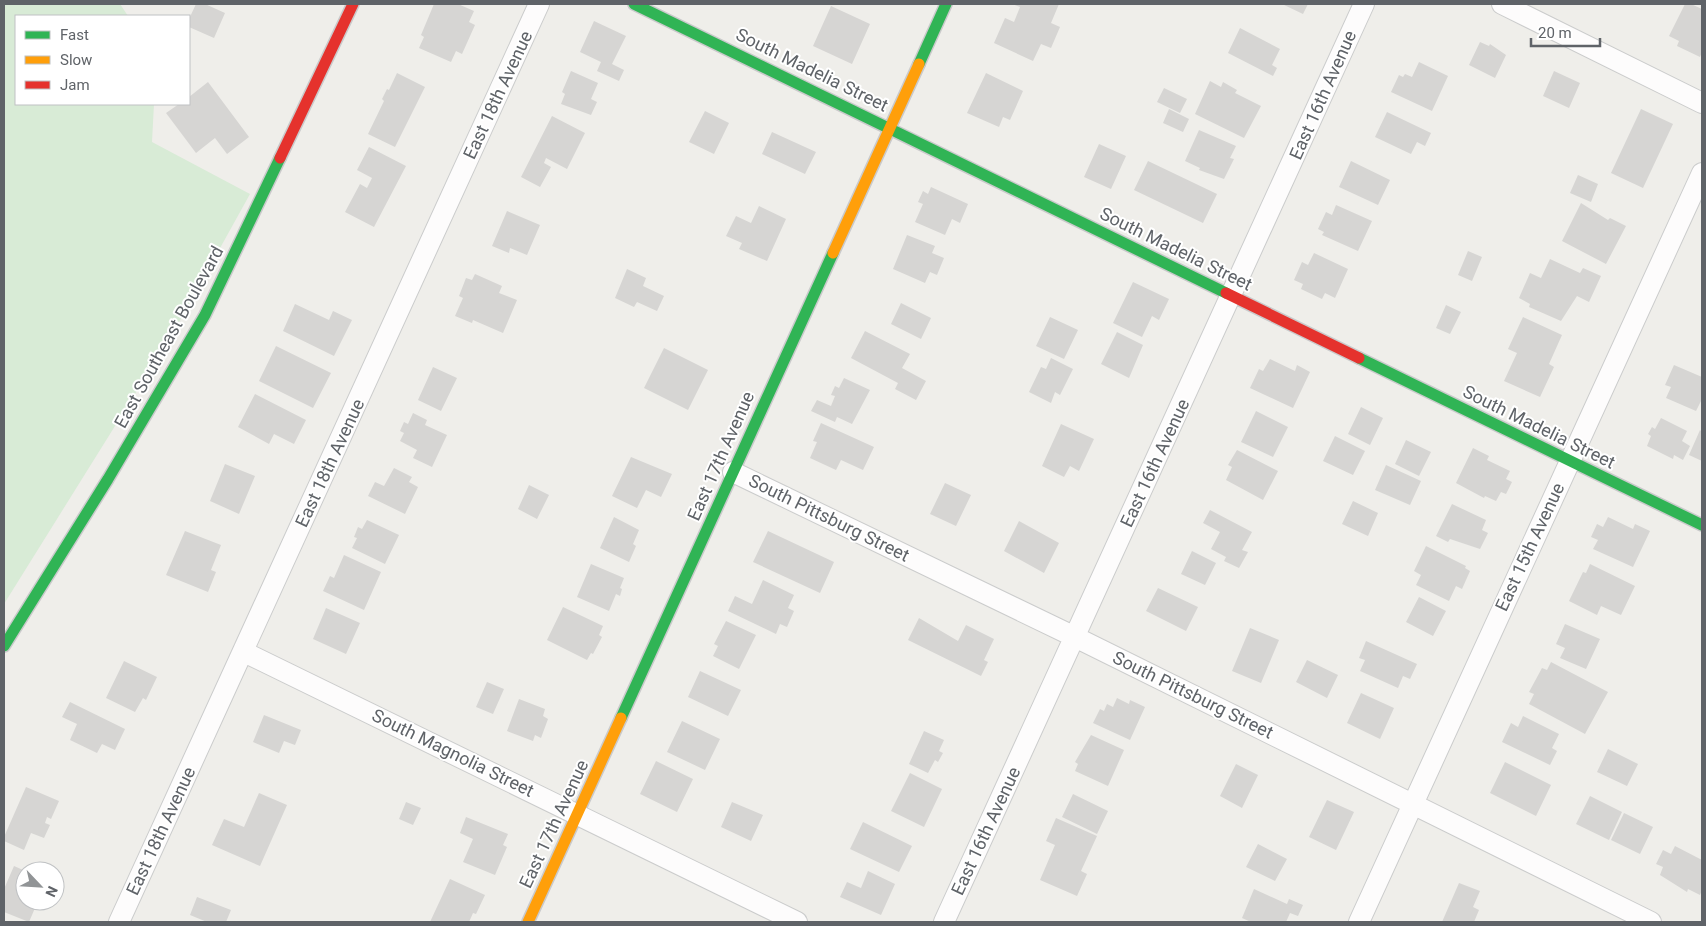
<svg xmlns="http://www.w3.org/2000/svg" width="1706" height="926" viewBox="0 0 1706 926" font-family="Roboto,sans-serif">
	<rect width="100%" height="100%" fill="#efeeea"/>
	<path fill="#d8ebd6" d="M4 4H120L128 16H16V104H154L152 142 250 194 173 333 4 604Z"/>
	<path fill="#d6d5d3" d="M196 4H205L225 13 214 38 189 27V19Z
		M434 4H458L474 11 469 22 475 25 462 54 456 51 451 62 419 48 424 37 421 35Z
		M1012 4H1059L1051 23 1060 27 1051 48 1041 44 1033 61 994 43 1005 18 1014 22 1020 7Z
		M1282 4H1308L1303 14Z
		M1685 4H1691L1702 9V52L1700 57 1677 46 1679 41 1669 36Z
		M831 6 870 24 852 64 813 46Z
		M594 21 626 36 612 64 624 70 619 81 597 71 601 62 580 52Z
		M1240 28 1280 49 1272 65 1277 68 1273 76 1228 53Z
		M1480 42 1489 46 1490 44 1506 55 1495 78 1469 65Z
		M1419 62 1448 76 1432 111 1391 92 1399 75 1403 77 1405 74 1412 77Z
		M571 71 598 83 591 99 597 102 591 115 561 104 565 94 562 92Z
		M1554 71 1580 83 1569 108 1543 96Z
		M397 73 425 87 395 147 368 134 384 101 382 99 387 89 389 90Z
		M986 73 1023 91 1010 120 1003 117 999 127 967 113Z
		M1210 81 1221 87 1223 82 1237 90 1235 93 1261 106 1244 138 1195 114Z
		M208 82 249 137 227 154 215 138 196 153 166 113 179 104H189V97Z
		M1164 88 1187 99 1180 113 1157 102Z
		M1169 109 1189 119 1183 132 1163 123Z
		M1641 109 1673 124 1643 188 1611 173Z
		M705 111 729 123 714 154 689 142Z
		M1387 112 1431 133 1425 146 1417 142 1411 154 1375 137Z
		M552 116 585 133 567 169 546 158 544 163 551 167 540 187 521 177Z
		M1199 130 1236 146 1230 158 1234 159 1224 179 1199 170 1200 168 1185 161Z
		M772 132 816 152 805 174 762 154Z
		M1099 144 1126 156 1111 189 1084 177Z
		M369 147 406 166 374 227 345 212 360 184 367 188 372 178 357 170Z
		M1148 161 1217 194 1203 223 1134 190Z
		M1351 161 1390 180 1378 205 1339 187Z
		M1578 175 1598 184 1591 202 1570 193Z
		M931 187 968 204 960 223 952 219 945 235 915 222 923 204 918 202 923 191 928 194Z
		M1581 203 1608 220 1610 218 1626 226 1606 264 1562 241Z
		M1336 205 1372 221 1358 251 1322 235 1324 232 1318 229 1326 212 1332 215Z
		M759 206 786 219 767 261 739 249 742 243 726 236 736 216 751 223Z
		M507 211 540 225 527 255 510 248 509 253 492 246Z
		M907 235 935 246 932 253 944 258 937 275 930 272 925 283 893 269Z
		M1468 251 1482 257 1472 281 1458 275Z
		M1314 253 1348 269 1335 298 1325 293 1322 299 1301 289 1303 284 1294 280 1302 262 1308 265Z
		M1550 259 1580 273 1583 268 1601 276 1589 302 1577 296 1561 321 1529 307 1530 304 1519 298 1530 273 1541 278Z
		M627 269 646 278 643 286 664 296 657 311 637 302 634 307 615 298Z
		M475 274 502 286 499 293 517 300 503 333 473 320 472 323 455 316 463 298 459 296 466 278 472 280Z
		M1133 282 1169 299 1159 320 1152 316 1142 337 1113 323Z
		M901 303 931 318 921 339 891 324Z
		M295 304 329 320 333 311 352 320 334 356 283 331Z
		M1446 305 1461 312 1450 334 1436 328Z
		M1050 317 1078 330 1064 359 1036 346Z
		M1523 317 1562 335 1549 364 1554 367 1540 397 1504 381 1517 353 1508 349Z
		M865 331 910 354 902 368 926 381 916 400 895 389 898 383 851 358Z
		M1117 332 1143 345 1129 378 1101 364Z
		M276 346 331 373 313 408 259 381Z
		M664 348 708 370 688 410 644 388Z
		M1051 358 1073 369 1060 395 1055 392 1051 403 1029 392 1041 367 1046 369Z
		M1270 359 1295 371 1297 365 1310 372 1293 408 1250 388 1259 369 1263 371Z
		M1674 365 1702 377V399L1696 411 1666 398 1671 387 1665 385Z
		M433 367 457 378 441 411 418 400Z
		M844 378 870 390 852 424 837 417 835 422 811 411 817 400 831 406 835 396 831 395 835 386 839 388Z
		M255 394 306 420 294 444 274 434 269 444 238 427Z
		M1361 407 1383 418 1370 445 1348 434Z
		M1256 411 1288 427 1273 457 1241 442Z
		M413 413 427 420 425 425 447 435 432 467 413 458 417 450 400 441 404 433 400 431 404 422 408 424Z
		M1661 418 1687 431 1682 441 1690 446 1683 460 1674 455 1673 459 1647 446 1651 436 1648 434 1652 427 1655 429Z
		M821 423 874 447 863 470 841 460 836 470 810 458 817 442 813 441Z
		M1061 424 1094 439 1079 471 1070 466 1064 477 1042 466Z
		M1700 430 1702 432V461L1689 455Z
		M1335 436 1365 451 1353 475 1323 461Z
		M1406 440 1431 452 1419 476 1395 464Z
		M1473 448 1489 456 1487 460 1510 471 1506 479 1512 482 1506 494 1501 492 1496 501 1485 496 1484 498 1456 483Z
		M1237 450 1278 471 1263 500 1226 480 1232 467 1228 465Z
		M631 457 672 474 661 497 646 490 637 508 612 496Z
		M225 464 255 476 239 514 210 501Z
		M1386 465 1421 481 1410 505 1375 490Z
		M394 468 412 477 409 482 418 487 405 514 368 496 375 482 384 486Z
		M945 483 971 495 956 526 930 514Z
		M529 485 549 495 537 519 518 509Z
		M1353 501 1378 513 1368 536 1342 524Z
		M1452 504 1486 520 1482 530 1488 533 1480 549 1450 539 1448 542 1436 536Z
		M1210 510 1252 532 1242 550 1248 552 1239 568 1224 561 1226 557 1211 549 1220 532 1203 523Z
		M614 517 639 530 633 544 636 546 629 562 600 548Z
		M1608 517 1633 529 1635 524 1650 531 1633 567 1593 549 1598 540 1591 537 1597 524 1603 527Z
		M367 520 399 535 385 564 352 548 357 538 354 537 358 527 362 529Z
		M1019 521 1059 543 1044 573 1004 551Z
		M185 531 221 545 211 570 216 572 208 592 166 575Z
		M768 531 834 562 820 593 753 562Z
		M1426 546 1466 566 1465 568 1470 571 1462 589 1456 586 1449 601 1416 585 1421 575 1414 571Z
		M1192 551 1216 563 1205 585 1181 574Z
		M344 555 381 572 364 610 323 591 330 576 334 578Z
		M591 564 624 578 620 588 622 589 620 596 616 594 609 611 577 597Z
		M1590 564 1635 586 1621 615 1601 606 1597 615 1569 601 1583 572 1586 573Z
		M763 580 794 595 788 608 794 611 787 627 780 624 776 634 728 611 735 596 752 604Z
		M1158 588 1198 607 1186 631 1146 611Z
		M1419 597 1446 611 1433 636 1406 622Z
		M563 607 603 626 599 635 602 637 593 654 591 653 587 660 547 640Z
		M326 608 360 623 346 654 313 639Z
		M919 618 958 641 966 625 994 639 984 660 988 662 981 676 908 640Z
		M726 621 756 635 739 669 713 656 718 646 714 644Z
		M1565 624 1600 639 1586 669 1560 658 1565 648 1556 644Z
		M1250 628 1279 640 1261 683 1232 671Z
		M1366 641 1417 664 1410 679 1403 676 1398 688 1360 671 1365 660 1359 658Z
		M1307 660 1338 675 1327 698 1296 682Z
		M124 661 157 677 146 700 143 698 135 712 106 698Z
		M1551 662 1608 692 1585 734 1529 704 1534 694 1529 692 1542 668 1547 670Z
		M700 671 741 690 728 716 688 697Z
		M487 682 504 689 493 714 476 707Z
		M1361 693 1394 708 1380 739 1347 723Z
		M1117 698 1129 704 1130 700 1145 707 1130 740 1093 723 1100 709 1104 711 1107 704 1113 707Z
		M519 699 545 709 543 716 548 719 541 738 535 735 533 741 507 731Z
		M70 702 125 729 115 750 102 744 97 753 70 740 77 724 62 717Z
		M264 715 301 730 295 745 284 741 279 753 253 742Z
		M1523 716 1559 734 1552 748 1557 751 1550 765 1502 742 1511 723 1518 727Z
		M682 721 720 739 705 770 667 752Z
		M924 731 944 740 939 751 943 753 938 762 935 760 928 773 909 764Z
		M1091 735 1124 750 1108 786 1075 771 1078 764 1075 762Z
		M1608 749 1638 764 1627 786 1597 772Z
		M656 761 693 779 677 812 640 794Z
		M1505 762 1551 785 1536 816 1490 793Z
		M1236 764 1258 775 1242 808 1220 796Z
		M910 773 942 789 924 827 891 811Z
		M26 787 59 801 51 819 47 817 45 823 50 825 44 838 31 833 24 850 4 841V837Z
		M259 793 287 805 260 866 212 845 224 819 244 827Z
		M1073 794 1108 811 1097 834 1062 817Z
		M1590 796 1622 812 1609 840 1576 824Z
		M1327 800 1354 812 1336 850 1309 837Z
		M406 802 421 808 413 825 399 819Z
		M732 802 763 815 751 841 721 827Z
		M1624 813 1653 827 1640 854 1611 840Z
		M466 817 508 834 503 845 507 847 495 875 463 862 473 839 460 833Z
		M1056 818 1097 836 1081 871 1087 874 1077 896 1040 880 1055 845 1046 841Z
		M863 822 912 846 899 872 850 849Z
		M1258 844 1287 859 1275 881 1246 867Z
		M1675 846 1702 860V890L1700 895 1688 889 1687 892 1660 875 1663 867 1656 864 1663 850 1671 854Z
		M14 866 23 870 21 874 25 875V901H38L29 922 4 912V889Z
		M868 871 895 884 881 915 840 897 847 882 861 888Z
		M450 879 485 895 476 914 473 913 469 922H430Z
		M1459 883 1480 891 1473 907 1479 910 1474 922H1442Z
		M1254 889 1287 904 1289 899 1303 905 1298 916 1290 913 1286 922H1251L1242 918Z
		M197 897 231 910 226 922H207L190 915Z"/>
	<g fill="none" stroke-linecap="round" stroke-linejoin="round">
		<g stroke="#cbcccc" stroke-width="22">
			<path id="street" d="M1502 4 1702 103
				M733 472 1075 637 1651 922
				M244 652 797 922
				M119 922 539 4
				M944 922 1364 4
				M1359 922 1702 173"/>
		</g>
		<g stroke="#cacacb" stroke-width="14">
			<path id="fast" d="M634 4 1226 293
				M919 64 946 4
				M1359 358 1702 525
				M4 646 108 479 205 315 280 158
				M621 718 833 253"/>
		</g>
		<g stroke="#cacacb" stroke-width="14">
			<path id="slow" d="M833 253 919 64
				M528 922 621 718"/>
		</g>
		<g stroke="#cacacb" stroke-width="14">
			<path id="jam" d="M280 158 353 4
				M1226 293 1359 358"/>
		</g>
		<use href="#street" stroke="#fdfcfc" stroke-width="20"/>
		<use href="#fast" stroke="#30b455" stroke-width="11"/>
		<use href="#slow" stroke="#ff9f0a" stroke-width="11"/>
		<use href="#jam" stroke="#e5322d" stroke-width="11"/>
	</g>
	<g text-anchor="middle" stroke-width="4" stroke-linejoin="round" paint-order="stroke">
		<g font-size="18" fill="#5f6368" stroke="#fff">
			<text transform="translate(812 70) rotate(26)" y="6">South Madelia Street</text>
			<text transform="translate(498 95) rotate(-65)" y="6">East 18th Avenue</text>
			<text transform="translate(1323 95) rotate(-66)" y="6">East 16th Avenue</text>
			<text transform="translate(1176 249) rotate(26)" y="6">South Madelia Street</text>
			<text transform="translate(169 337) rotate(-61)" y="6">East Southeast Boulevard</text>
			<text transform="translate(1539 427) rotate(26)" y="6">South Madelia Street</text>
			<text transform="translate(721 456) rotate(-66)" y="6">East 17th Avenue</text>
			<text transform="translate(330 463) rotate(-65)" y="6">East 18th Avenue</text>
			<text transform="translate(1155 463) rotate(-65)" y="6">East 16th Avenue</text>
			<text transform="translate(829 518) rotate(26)" y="6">South Pittsburg Street</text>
			<text transform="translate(1530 547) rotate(-65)" y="6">East 15th Avenue</text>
			<text transform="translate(1193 695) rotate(26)" y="6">South Pittsburg Street</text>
			<text transform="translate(453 753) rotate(26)" y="6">South Magnolia Street</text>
			<text transform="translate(554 824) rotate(-65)" y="6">East 17th Avenue</text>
			<text transform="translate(161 831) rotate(-65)" y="6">East 18th Avenue</text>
			<text transform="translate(986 831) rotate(-65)" y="6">East 16th Avenue</text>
		</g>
	</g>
	<rect width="1706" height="926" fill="none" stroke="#5f6368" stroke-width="10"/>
	<rect x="15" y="15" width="175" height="90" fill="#ffffff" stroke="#bfc1c3"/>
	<rect x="25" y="31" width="25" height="8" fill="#30b455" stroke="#bfc1c3"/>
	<text x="60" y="40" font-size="15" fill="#5f6368">Fast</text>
	<rect x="25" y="56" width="25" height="8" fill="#ff9f0a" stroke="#bfc1c3"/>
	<text x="60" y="65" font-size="15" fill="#5f6368">Slow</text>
	<rect x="25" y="81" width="25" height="8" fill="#e5322d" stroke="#bfc1c3"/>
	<text x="60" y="90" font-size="15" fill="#5f6368">Jam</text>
	<g transform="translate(40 886) rotate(115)"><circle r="24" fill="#ffffff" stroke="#bfc1c3"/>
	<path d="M0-4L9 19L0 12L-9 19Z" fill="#919496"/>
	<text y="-8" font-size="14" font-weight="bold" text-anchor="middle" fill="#5f6368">N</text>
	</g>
	<path d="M1531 38v8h69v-8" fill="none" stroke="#5f6368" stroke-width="2.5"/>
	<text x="1538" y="38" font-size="15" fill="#5f6368" stroke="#ffffff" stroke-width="4" paint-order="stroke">20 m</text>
</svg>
